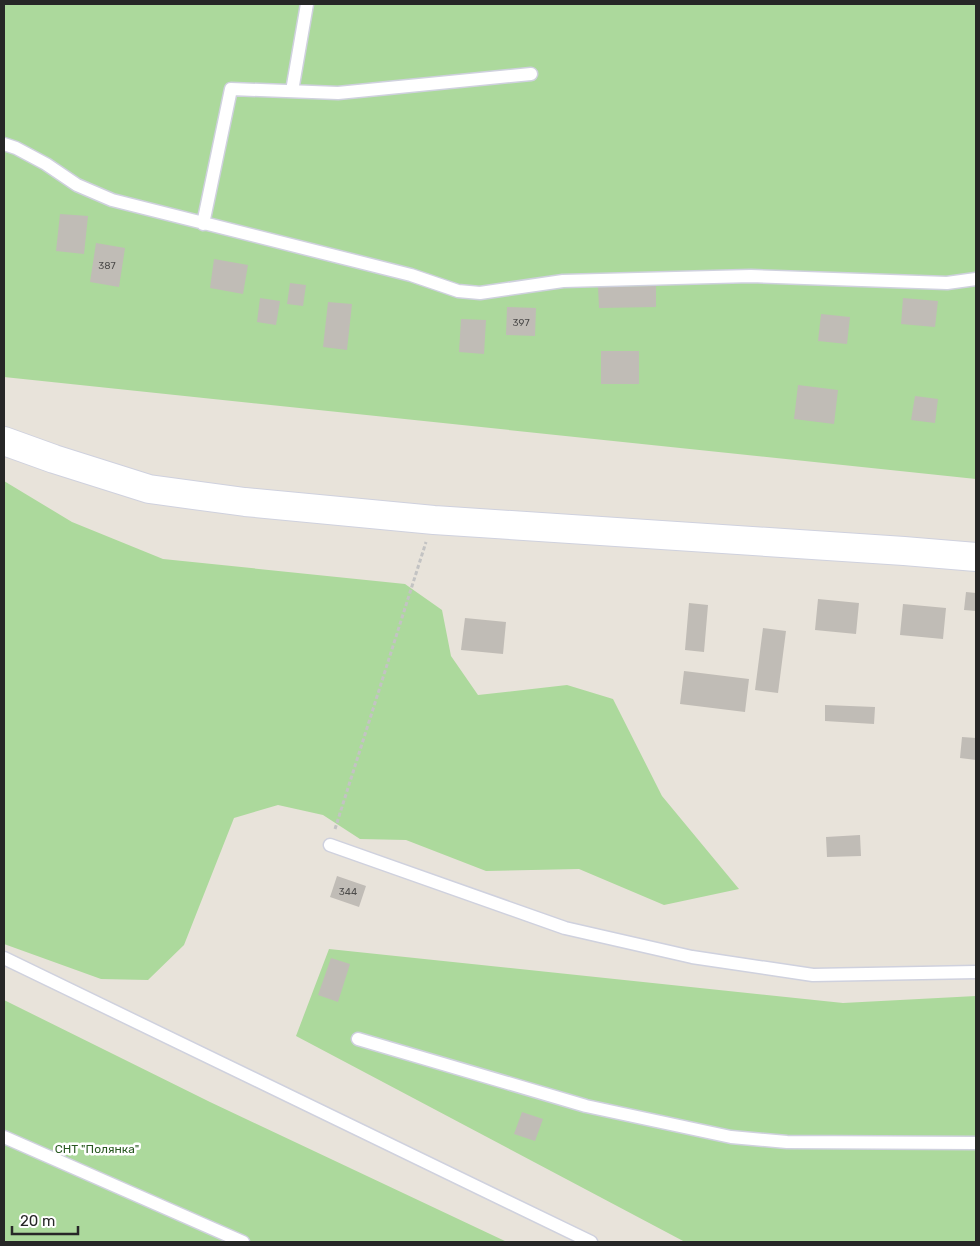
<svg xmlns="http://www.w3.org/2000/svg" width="980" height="1246" viewBox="0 0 980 1246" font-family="Rubik,sans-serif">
	<rect width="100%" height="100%" fill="#e8e3da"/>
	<path fill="#acd99c" d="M4 4H976V479L4 377Z
		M4 481 72 522 163 559 405 584 442 610 451 656 478 695 567 685 613 699 662 796 739 889 664 905 579 869 486 871 406 840 360 839 323 815 278 805 234 818 184 945 148 980 101 979 4 944Z
		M329 949 843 1003 976 996V1242H685L296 1036Z
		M4 1000 210 1102 507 1242H4Z"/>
	<path fill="#c0bcb6" d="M60 214 88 216 84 254 56 251Z
		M96 243 125 248 119 287 90 282Z
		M214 259 248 265 243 294 210 288Z
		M290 283 306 285 303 306 287 304Z
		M656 286V307L599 308 598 287Z
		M260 298 280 301 276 325 257 322Z
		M903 298 938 301 935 327 901 324Z
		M328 302 352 304 347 350 323 347Z
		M507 307 536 308 535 336 506 335Z
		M821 314 850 317 847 344 818 341Z
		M461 319 486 320 484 354 459 352Z
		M601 351H639V384H601Z
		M798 385 838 390 834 424 794 419Z
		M915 396 938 399 935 423 911 420Z
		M966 592 976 593V611L964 610Z
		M818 599 859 603 856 634 815 630Z
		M689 603 708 605 704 652 685 650Z
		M903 604 946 608 943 639 900 635Z
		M465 618 506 622 503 654 461 650Z
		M763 628 786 631 778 693 755 690Z
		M684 671 749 679 745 712 680 704Z
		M825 705 875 707 874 724 825 721Z
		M962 737 976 738V760L960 758Z
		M860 835 861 856 827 857 826 837Z
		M337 876 366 886 359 907 330 897Z
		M331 958 350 964 338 1002 318 995Z
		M522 1112 543 1119 535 1141 514 1134Z"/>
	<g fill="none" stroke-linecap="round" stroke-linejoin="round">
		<g stroke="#cfd1de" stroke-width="15">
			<path id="service" d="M292 91 307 4
				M4 144 16 148 46 164 77 185 112 200 411 275 458 291 480 293 563 281 751 276 947 283 976 279
				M203 224 231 89 338 93 531 74
				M330 845 565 928 692 957 813 975 976 972
				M4 958 591 1242
				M358 1039 586 1106 731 1137 787 1142 976 1143
				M4 1137 243 1242"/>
		</g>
		<g stroke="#cfd1de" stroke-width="30">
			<path id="tertiary" d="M4 441 54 459 149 489 245 502 434 520 904 551 976 557"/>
		</g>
		<path stroke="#c3c3c3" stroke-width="3" stroke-dasharray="4 2.5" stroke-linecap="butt" d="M335 829 426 542"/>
		<use href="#service" stroke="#fff" stroke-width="12"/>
		<use href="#tertiary" stroke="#fff" stroke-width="28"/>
	</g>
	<g text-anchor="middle" stroke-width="5" stroke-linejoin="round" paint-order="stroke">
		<g font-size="10" fill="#4d4c4b">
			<text x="107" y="269">387</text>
			<text x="521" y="326">397</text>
			<text x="348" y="895">344</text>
		</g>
		<g font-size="12" fill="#295921" stroke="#fff">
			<text x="97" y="1153">СНТ "Полянка"</text>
		</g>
	</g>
	<rect width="980" height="1246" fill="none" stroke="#272727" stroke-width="10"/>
	<path d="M12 1226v8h66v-8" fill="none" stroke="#272727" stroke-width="2.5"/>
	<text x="20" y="1226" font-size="15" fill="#272727" stroke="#ffffff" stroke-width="4" paint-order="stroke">20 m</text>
</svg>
